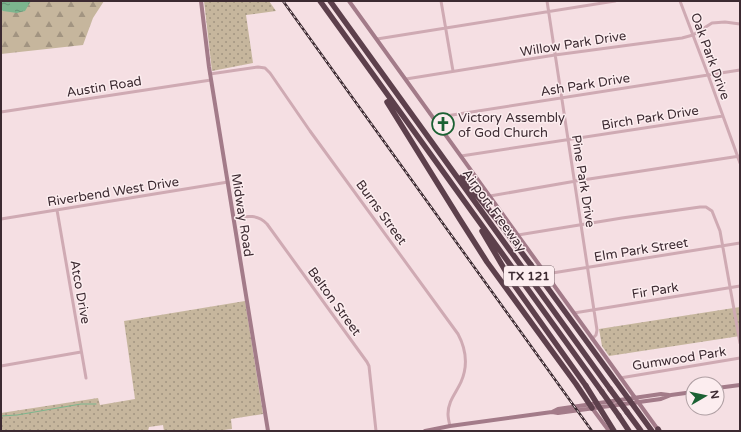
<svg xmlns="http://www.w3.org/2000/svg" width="741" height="432" viewBox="0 0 741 432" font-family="'Varela Round',sans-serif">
	<defs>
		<pattern id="grass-dots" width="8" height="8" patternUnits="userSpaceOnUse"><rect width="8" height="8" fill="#c6b69d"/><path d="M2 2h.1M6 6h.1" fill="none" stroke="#a29481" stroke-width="1.8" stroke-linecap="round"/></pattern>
		<pattern id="forest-firs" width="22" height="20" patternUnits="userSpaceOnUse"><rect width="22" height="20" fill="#c6b69d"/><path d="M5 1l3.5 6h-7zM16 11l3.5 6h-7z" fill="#a29481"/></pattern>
		<pattern id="water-ripples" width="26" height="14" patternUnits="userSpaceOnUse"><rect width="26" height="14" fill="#7cb58e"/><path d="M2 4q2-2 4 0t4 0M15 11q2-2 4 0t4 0" fill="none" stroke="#679375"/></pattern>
	</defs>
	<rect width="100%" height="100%" fill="#f5dfe3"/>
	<path fill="url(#grass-dots)" d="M204 1H269L276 11 246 15 253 63 212 71Z
		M245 301 263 414 231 419 232 429 216 431H164L163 425 149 427 148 431H1V413L98 398 100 405 135 399 124 321Z
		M740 307V336L609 356 602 346 599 329Z"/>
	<path fill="url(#forest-firs)" d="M31 1H104L93 18 83 45 1 54V10L3 11Z"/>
	<path fill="url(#water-ripples)" d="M1 1H31L25 11 17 13 3 11 1 10Z"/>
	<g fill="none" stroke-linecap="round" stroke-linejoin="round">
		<path stroke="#7cb58e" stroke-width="1" d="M1 416 17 415 81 404H96"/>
		<path stroke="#cfaab3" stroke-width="3" d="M441 1 453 71
			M547 1 597 330 596 335 592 339
			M680 1 707 72 740 163
			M377 39 615 1
			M210 74 258 67 265 68 270 73 310 131 458 334C466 349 468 366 461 382 456 393 448 401 448 414 448 418 449 422 450 426
			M406 79 555 55 682 38 693 35 712 23 725 22 740 24
			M1 112 211 80
			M433 118 740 70
			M461 156 723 116
			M490 196 576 181 740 156
			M57 210 86 378
			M234 218C247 216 257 214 267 224L367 362 369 366 376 431
			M1 219 228 182
			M518 235 622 218 700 207H706L712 211 720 231 740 343
			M546 274 740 243
			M574 313 740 286
			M1 366 81 352
			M620 378 740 358"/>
		<path stroke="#a37b89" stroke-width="4" d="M201 1 209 67 268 431
			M349 1 659 431
			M717 388 740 385
			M592 408 609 431
			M552 412 558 409 661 394 669 395
			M425 431 450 426 552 412 558 413 661 399 671 395 693 392"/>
		<path stroke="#5d404c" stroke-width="5.5" d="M320 1 602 392
			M330 1 610 389
			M387 102 459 218 487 262 576 384 592 408
			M462 177 498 221 531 265
			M482 231 512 282 586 386
			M627 412 641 431
			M619 416 629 431
			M658 429 659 431"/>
		<g stroke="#3c2a31" stroke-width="2.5">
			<path id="rail" d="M283 1 592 431"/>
		</g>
		<use href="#rail" stroke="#fcedef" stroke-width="1" stroke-dasharray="3" stroke-linecap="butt"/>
		<path stroke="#5d404c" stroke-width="5.5" d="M531 265 652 431
			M586 386 614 431
			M610 389 627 412
			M602 392 619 416"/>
	</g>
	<defs>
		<g id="church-ring" transform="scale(1.15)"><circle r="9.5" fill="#fcedef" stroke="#1b6133" stroke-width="1.5"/><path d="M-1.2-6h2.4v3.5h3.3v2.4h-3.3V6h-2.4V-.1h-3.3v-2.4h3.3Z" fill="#1b6133"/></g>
	</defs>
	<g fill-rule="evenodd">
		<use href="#church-ring" x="443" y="124"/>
	</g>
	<g text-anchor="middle" stroke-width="3" stroke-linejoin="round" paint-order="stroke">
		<rect fill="#fcedef" stroke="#76646a" stroke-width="1" x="504" y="266" width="50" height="20" rx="3"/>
		<g font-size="12" font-weight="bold" fill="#3c2a31">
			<text x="529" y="280">TX 121</text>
		</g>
		<g font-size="13" fill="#3c2a31" stroke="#fcedef">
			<text transform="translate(573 43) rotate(-9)" y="5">Willow Park Drive</text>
			<text transform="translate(711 56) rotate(70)" y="5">Oak Park Drive</text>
			<text transform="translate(585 84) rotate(-9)" y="5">Ash Park Drive</text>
			<text transform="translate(104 86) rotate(-9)" y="5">Austin Road</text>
			<text transform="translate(650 117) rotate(-9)" y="5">Birch Park Drive</text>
			<text transform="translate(584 181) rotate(81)" y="5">Pine Park Drive</text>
			<text transform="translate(113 191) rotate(-9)" y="5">Riverbend West Drive</text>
			<text transform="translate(495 210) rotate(54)" y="5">Airport Freeway</text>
			<text transform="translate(382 212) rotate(54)" y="5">Burns Street</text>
			<text transform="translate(243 215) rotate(81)" y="5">Midway Road</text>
			<text transform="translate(641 249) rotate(-9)" y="5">Elm Park Street</text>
			<text transform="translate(655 290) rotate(-9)" y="5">Fir Park</text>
			<text transform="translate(81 292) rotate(80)" y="5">Atco Drive</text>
			<text transform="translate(335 301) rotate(54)" y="5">Belton Street</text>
			<text transform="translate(679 358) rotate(-9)" y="5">Gumwood Park</text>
		</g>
		<g font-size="13" fill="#3c2a31" stroke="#fcedef" text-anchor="start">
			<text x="458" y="122">Victory Assembly<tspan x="458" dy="15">of God Church</tspan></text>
		</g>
	</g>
	<rect width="741" height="432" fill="none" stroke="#3c2a31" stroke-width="4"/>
	<g transform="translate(705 396) rotate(81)"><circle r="19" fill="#fcedef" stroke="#af9fa3"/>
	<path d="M0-3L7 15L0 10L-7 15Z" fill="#1b6133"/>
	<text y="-6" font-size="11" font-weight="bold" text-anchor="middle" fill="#3c2a31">N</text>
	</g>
</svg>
